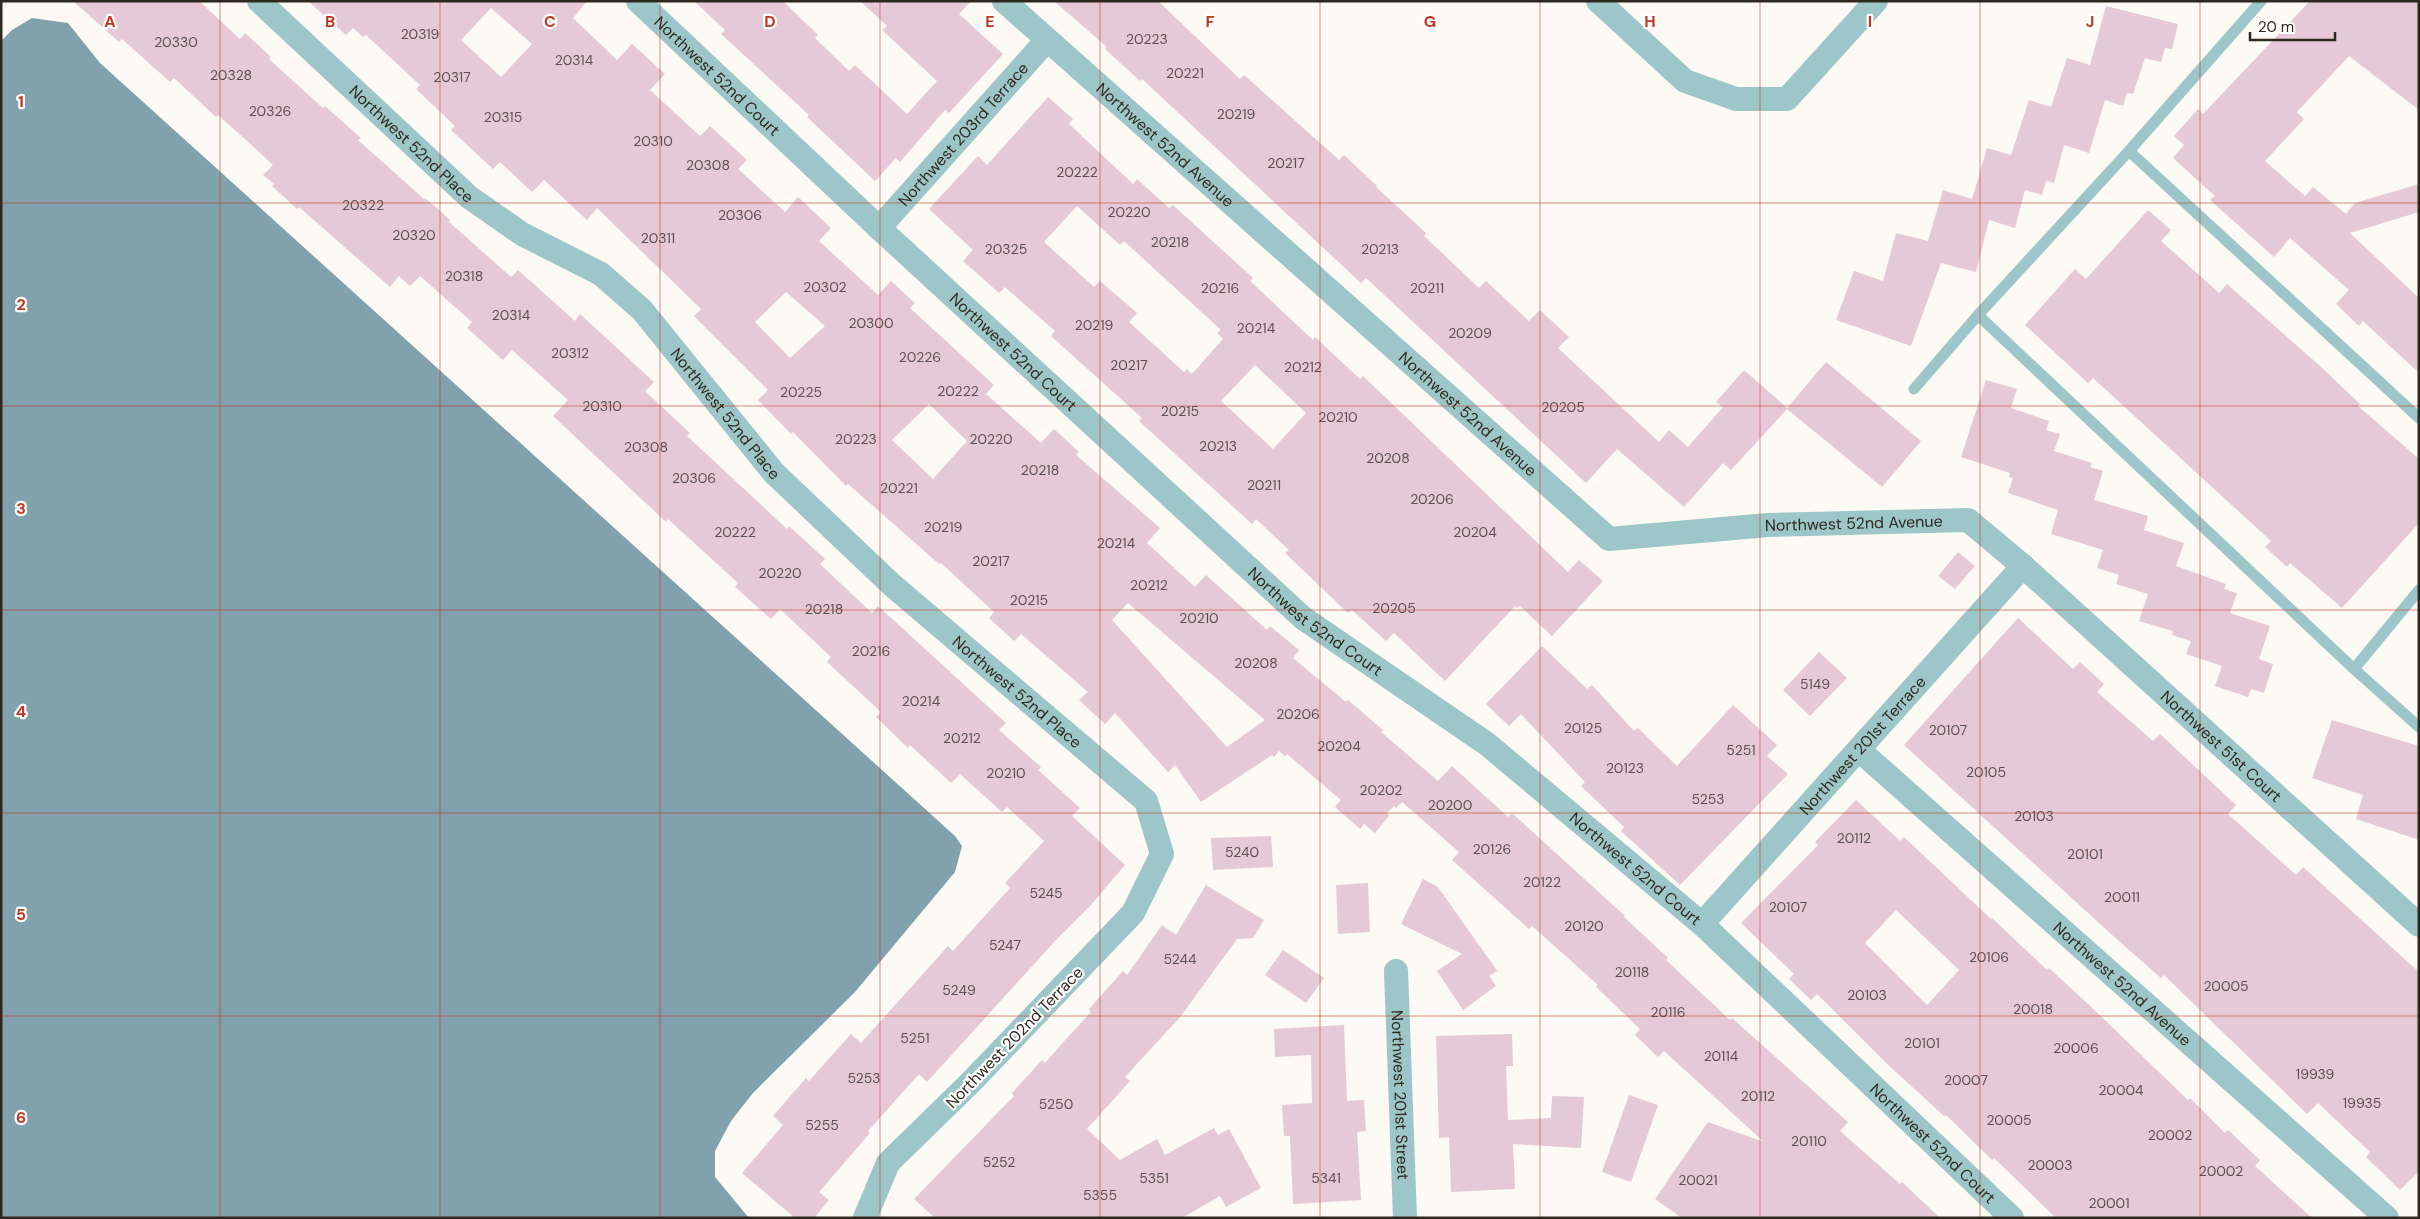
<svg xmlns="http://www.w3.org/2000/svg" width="2420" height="1219" viewBox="0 0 2420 1219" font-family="'DM Sans',sans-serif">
	<rect width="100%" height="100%" fill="#fdf9f5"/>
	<path fill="#81a2ad" d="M32 18 68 23 100 63 955 836 962 846 955 872 855 992 753 1093 731 1121 715 1151V1177L749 1218H1V41L12 30Z"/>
	<path fill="#e5c9d6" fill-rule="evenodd" d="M73 1H199L240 39 245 33 271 57 269 59 323 108 325 106 361 138 358 140 424 199 425 198 438 209 450 220 449 222 511 277 518 270 575 321 580 314 654 382 645 391 690 433 687 436 787 529 789 526 825 559 820 564 872 613 878 606 1006 723 999 730 1041 767 1038 770 1080 808 1072 816 1125 865 1090 906 1055 941 927 1082 919 1074 868 1131 870 1133 819 1192 829 1200 814 1218H795L742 1173 783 1125 773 1116 806 1078 809 1081 851 1034 861 1043 948 946 953 951 1010 888 1005 883 1044 841 1007 807 1002 812 960 774 951 783 910 745 908 748 876 717 881 712 827 662 831 657 780 609 771 619 735 587 738 583 668 519 666 522 553 416 568 400 512 350 503 360 467 328 472 322 420 276 410 286 399 276 390 287 299 207 297 209 272 186 274 184 263 175 273 165 245 139 218 115 216 117 174 78 170 82 122 39 119 42Z
		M308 1H587L573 18 594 38 617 60 632 44 665 74 650 90 700 136 710 126 747 160 738 169 785 212 798 197 831 228 819 241 878 295 891 281 915 303 910 308 994 385 986 394 1041 443 1054 429 1079 452 1076 455 1160 528 1147 543 1195 587 1206 575 1267 630 1270 626 1299 650 1293 658 1346 702 1348 700 1383 730 1381 732 1438 781 1452 766 1508 817 1512 813 1625 916 1624 917 1668 958 1666 960 1730 1020 1732 1018 1848 1122 1840 1131 1900 1184 1902 1182 1940 1218H1682L1655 1199 1708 1122 1764 1142 1664 1051 1658 1057 1635 1035 1640 1029 1596 987 1598 985 1532 926 1529 929 1452 860 1459 852 1402 802 1396 808 1394 806 1387 813 1389 816 1375 833 1364 824 1360 829 1335 807 1341 800 1287 754 1285 756 1279 751 1274 757 1272 755 1201 802 1175 765 1168 772 1115 713 1105 724 1079 700 1088 692 1021 634 1014 641 989 618 994 612 941 563 939 564 848 484 846 486 793 432 791 434 758 400 768 390 694 316 701 309 597 208 587 220 544 180 532 192 500 162 493 169 451 130 455 126 416 89 420 85 366 35 363 37 353 28 346 35ZM491 8 532 44 501 77 461 40ZM786 292 825 326 790 358 755 322ZM929 404 967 441 933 479 892 440ZM1128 603 1265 720 1227 747 1112 620Z
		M694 1H783L818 35 815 38 849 71 855 65 907 114 937 81 882 30 887 26 860 1H971L959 14 1003 54 949 113 945 110 900 162 896 158 875 181 807 117 809 115 721 34 725 30Z
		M1054 1H1158L1240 79 1244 75 1339 160 1344 155 1377 186 1376 187 1426 233 1424 236 1479 288 1486 281 1529 321 1540 310 1569 337 1558 348 1659 442 1669 430 1688 447 1723 407 1716 402 1744 370 1787 408 1826 362 1921 441 1882 487 1787 409 1731 470 1723 463 1684 507 1617 449 1586 483 1366 278 1361 283 1142 79 1140 81 1105 49 1107 47Z
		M2310 1H2419V110L2349 56 2297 112 2304 119 2265 161 2305 196 2313 187 2346 214 2355 203 2419 184V212L2350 233 2419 298V373L2363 321 2359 326 2336 304 2349 290 2290 238 2274 257 2210 200 2215 196 2173 158 2184 145 2174 136 2198 109 2203 114Z
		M2106 6 2178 24 2172 49 2165 48 2161 62 2145 58 2133 94 2127 93 2123 106 2105 100 2089 153 2064 145 2054 183 2046 181 2042 195 2025 190 2015 228 1989 220 1976 272 1941 263 1911 346 1836 320 1854 271 1883 281 1896 233 1928 241 1943 190 1972 199 1987 148 2011 155 2029 100 2051 107 2067 58 2090 65Z
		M1048 97 1073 119 1069 124 1133 184 1137 179 1169 208 1173 205 1253 278 1250 281 1313 340 1315 337 1360 379 1363 376 1568 572 1579 560 1603 581 1552 636 1520 606 1517 608 1515 606 1445 681 1394 633 1386 641 1352 610 1348 613 1285 553 1289 550 1256 519 1252 524 1139 421 1142 418 1051 336 1055 331 1005 287 999 293 963 261 973 250 929 209 978 156 987 165ZM1077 206 1120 245 1124 241 1221 330 1217 333 1223 339 1192 374 1187 369 1184 372 1129 322 1137 313 1100 281 1094 287 1044 242ZM1255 365 1306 413 1273 449 1221 401Z
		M2148 210 2171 230 2161 241 2219 293 2227 284 2320 366 2360 404 2358 406 2419 459V523L2342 608 2290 563 2287 567 2265 547 2271 541 2093 378 2088 383 2025 325 2075 269 2086 279Z
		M1986 380 2017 389 2011 408 2049 421 2046 430 2060 434 2054 451 2092 463 2090 467 2103 471 2094 500 2148 516 2144 530 2184 543 2176 566 2226 584 2224 589 2237 593 2230 613 2270 626 2259 659 2273 664 2264 693 2251 689 2248 697 2215 686 2222 666 2186 654 2191 641 2172 635 2173 631 2139 621 2148 594 2116 584 2119 575 2097 568 2103 550 2051 534 2058 510 2008 493 2013 478 2009 477 2010 473 1961 457Z
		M1958 552 1975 566 1955 589 1938 576Z
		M2018 618 2073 669 2080 662 2104 684 2097 692 2153 741 2160 734 2236 805 2228 814 2296 875 2303 867 2419 972V1171L2400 1190 2366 1157 2370 1152 2318 1103 2307 1114 2164 975 2161 978 2111 934 1904 745Z
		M1542 646 1587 689 1592 685 1634 731 1638 728 1677 766 1733 705 1777 745 1767 756 1788 774 1680 885 1621 831 1624 827 1581 786 1585 782 1521 714 1509 726 1486 704Z
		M1819 652 1847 678 1810 716 1783 690Z
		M2332 720 2419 746V840L2356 819 2363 795 2312 778Z
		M1856 800 1900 841 1904 837 1991 919 1992 918 2047 970 2049 968 2087 1003 2188 1100 2190 1098 2225 1133 2228 1130 2260 1160 2255 1166 2312 1218H2056L1994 1158 1992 1160 1946 1115 1944 1116 1886 1063 1817 994 1811 1000 1789 979 1794 974 1741 923 1818 845 1815 842ZM1896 910 1959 970 1927 1005 1865 943Z
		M1271 836 1273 867 1213 870 1211 838Z
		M1423 879 1438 887 1498 972 1496 971 1489 976 1496 986 1463 1010 1437 971 1462 954 1401 924Z
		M1368 883 1370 932 1338 934 1336 885Z
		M1206 885 1264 920 1253 938 1237 939 1181 1016 1125 1077 1130 1081 1087 1129 1120 1160 1157 1139 1165 1155 1214 1128 1218 1135 1229 1129 1261 1188 1226 1207 1220 1196 1182 1218H935L914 1199 1014 1096 1012 1093 1042 1060 1045 1063 1067 1038 1091 1012 1089 1009 1123 971 1127 975 1162 925 1176 935Z
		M1283 950 1324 978 1306 1003 1265 975Z
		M1344 1025 1347 1101 1364 1100 1366 1131 1357 1132 1361 1200 1293 1204 1290 1136H1284L1282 1105 1312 1103 1311 1055 1275 1057 1274 1029Z
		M1512 1034 1513 1066H1506L1508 1120 1551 1118 1552 1096 1584 1097 1581 1148 1513 1144 1515 1189 1451 1192 1449 1137 1439 1138 1436 1036Z
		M1629 1095 1658 1105 1631 1182 1602 1172Z"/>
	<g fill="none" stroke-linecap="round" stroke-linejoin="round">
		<path stroke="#9cc6c7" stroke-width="11" d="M2129 151 2419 418
			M1978 315 2354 669 2419 727
			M1914 389 1978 315 2129 151 2261 1
			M2354 669 2419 590"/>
		<g stroke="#9cc6c7" stroke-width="24">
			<path id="s1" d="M259 1 469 197 522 234 601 274 642 310 774 473 892 585 1146 801 1162 854 1133 913 971 1082 888 1163 865 1218"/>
			<path id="s2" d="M638 1 879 228 1303 618 1487 744 1702 924 2012 1218"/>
			<path id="s3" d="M1004 1 1609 539 1768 525 1968 520 2023 566 2419 925"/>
			<path d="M1598 1 1685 81 1736 99H1787L1876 1"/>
			<path id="s4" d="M879 228 1047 40"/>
			<path id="s5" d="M1859 750 2387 1218"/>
			<path id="s6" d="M1702 924 2023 566"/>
			<path id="s7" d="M1396 971 1405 1218"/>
		</g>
	</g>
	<path fill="none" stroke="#c0351e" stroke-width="1" stroke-opacity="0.55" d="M220 1V1218M440 1V1218M660 1V1218M880 1V1218M1100 1V1218M1320 1V1218M1540 1V1218M1760 1V1218M1980 1V1218M2200 1V1218M1 203H2419M1 406H2419M1 610H2419M1 813H2419M1 1016H2419"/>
	<g text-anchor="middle" stroke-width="4.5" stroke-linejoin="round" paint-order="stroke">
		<g font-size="14" fill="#5c504e">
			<text x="420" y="39">20319</text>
			<text x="1147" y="44">20223</text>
			<text x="176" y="47">20330</text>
			<text x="574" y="65">20314</text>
			<text x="1185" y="78">20221</text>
			<text x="231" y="80">20328</text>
			<text x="452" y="82">20317</text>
			<text x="270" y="116">20326</text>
			<text x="1236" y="119">20219</text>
			<text x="503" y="122">20315</text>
			<text x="653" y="146">20310</text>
			<text x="1286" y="168">20217</text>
			<text x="708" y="170">20308</text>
			<text x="1077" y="177">20222</text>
			<text x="363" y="210">20322</text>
			<text x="1129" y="217">20220</text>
			<text x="740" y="220">20306</text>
			<text x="414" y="240">20320</text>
			<text x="658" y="243">20311</text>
			<text x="1170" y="247">20218</text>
			<text x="1006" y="254">20325</text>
			<text x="1380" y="254">20213</text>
			<text x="464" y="281">20318</text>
			<text x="825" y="292">20302</text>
			<text x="1220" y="293">20216</text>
			<text x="1427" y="293">20211</text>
			<text x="511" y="320">20314</text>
			<text x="871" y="328">20300</text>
			<text x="1094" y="330">20219</text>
			<text x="1256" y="333">20214</text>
			<text x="1470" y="338">20209</text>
			<text x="570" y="358">20312</text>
			<text x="920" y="362">20226</text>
			<text x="1129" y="370">20217</text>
			<text x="1303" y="372">20212</text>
			<text x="958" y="396">20222</text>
			<text x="801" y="397">20225</text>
			<text x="602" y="411">20310</text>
			<text x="1563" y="412">20205</text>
			<text x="1180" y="416">20215</text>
			<text x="1338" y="422">20210</text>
			<text x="856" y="444">20223</text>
			<text x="991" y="444">20220</text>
			<text x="1218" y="451">20213</text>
			<text x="646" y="452">20308</text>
			<text x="1388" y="463">20208</text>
			<text x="1040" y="475">20218</text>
			<text x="694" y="483">20306</text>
			<text x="1264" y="490">20211</text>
			<text x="899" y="493">20221</text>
			<text x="1432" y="504">20206</text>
			<text x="943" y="532">20219</text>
			<text x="735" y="537">20222</text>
			<text x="1475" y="537">20204</text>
			<text x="1116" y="548">20214</text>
			<text x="991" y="566">20217</text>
			<text x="780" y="578">20220</text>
			<text x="1149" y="590">20212</text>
			<text x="1029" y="605">20215</text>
			<text x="1394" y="613">20205</text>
			<text x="824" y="614">20218</text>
			<text x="1199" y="623">20210</text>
			<text x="871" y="656">20216</text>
			<text x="1256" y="668">20208</text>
			<text x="1815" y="689">5149</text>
			<text x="921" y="706">20214</text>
			<text x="1298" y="719">20206</text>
			<text x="1583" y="733">20125</text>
			<text x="1948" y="735">20107</text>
			<text x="962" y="743">20212</text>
			<text x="1339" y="751">20204</text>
			<text x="1741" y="755">5251</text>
			<text x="1625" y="773">20123</text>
			<text x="1986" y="777">20105</text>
			<text x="1006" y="778">20210</text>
			<text x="1381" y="795">20202</text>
			<text x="1708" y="804">5253</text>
			<text x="1450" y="810">20200</text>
			<text x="2034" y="821">20103</text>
			<text x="1854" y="843">20112</text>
			<text x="1492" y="854">20126</text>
			<text x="1242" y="857">5240</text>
			<text x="2085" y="859">20101</text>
			<text x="1542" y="887">20122</text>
			<text x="1046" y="898">5245</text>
			<text x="2122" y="902">20011</text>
			<text x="1788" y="912">20107</text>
			<text x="1584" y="931">20120</text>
			<text x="1005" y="950">5247</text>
			<text x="1989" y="962">20106</text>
			<text x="1180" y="964">5244</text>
			<text x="1632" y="977">20118</text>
			<text x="2226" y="991">20005</text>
			<text x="959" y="995">5249</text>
			<text x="1867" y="1000">20103</text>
			<text x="2033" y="1014">20018</text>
			<text x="1668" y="1017">20116</text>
			<text x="915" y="1043">5251</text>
			<text x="1922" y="1048">20101</text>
			<text x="2076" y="1053">20006</text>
			<text x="1721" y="1061">20114</text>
			<text x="2315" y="1079">19939</text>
			<text x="864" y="1083">5253</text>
			<text x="1966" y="1085">20007</text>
			<text x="2121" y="1095">20004</text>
			<text x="1758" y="1101">20112</text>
			<text x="2362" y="1108">19935</text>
			<text x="1056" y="1109">5250</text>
			<text x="2009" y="1125">20005</text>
			<text x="822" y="1130">5255</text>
			<text x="2170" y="1140">20002</text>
			<text x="1809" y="1146">20110</text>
			<text x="999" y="1167">5252</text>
			<text x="2050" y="1170">20003</text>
			<text x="2221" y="1176">20002</text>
			<text x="1154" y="1183">5351</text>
			<text x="1326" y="1183">5341</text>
			<text x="1698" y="1185">20021</text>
			<text x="1100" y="1200">5355</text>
			<text x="2109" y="1208">20001</text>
		</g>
		<g font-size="16" fill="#2f2820" stroke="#fff">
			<text dy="6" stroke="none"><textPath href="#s2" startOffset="109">Northwest 52nd Court</textPath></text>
			<text dy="6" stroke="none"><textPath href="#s4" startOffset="126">Northwest 203rd Terrace</textPath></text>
			<text dy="6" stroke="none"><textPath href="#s1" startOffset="209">Northwest 52nd Place</textPath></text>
			<text dy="6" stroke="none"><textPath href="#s3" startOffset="216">Northwest 52nd Avenue</textPath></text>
			<text dy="6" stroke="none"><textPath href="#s2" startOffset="514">Northwest 52nd Court</textPath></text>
			<text dy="6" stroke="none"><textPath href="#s1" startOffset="628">Northwest 52nd Place</textPath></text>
			<text dy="6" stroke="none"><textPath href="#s3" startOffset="621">Northwest 52nd Avenue</textPath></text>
			<text dy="6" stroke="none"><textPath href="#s3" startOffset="1055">Northwest 52nd Avenue</textPath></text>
			<text dy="6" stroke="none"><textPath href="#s2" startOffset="919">Northwest 52nd Court</textPath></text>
			<text dy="6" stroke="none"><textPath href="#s1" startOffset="1032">Northwest 52nd Place</textPath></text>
			<text dy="6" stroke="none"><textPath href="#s6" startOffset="240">Northwest 201st Terrace</textPath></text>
			<text dy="6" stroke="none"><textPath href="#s3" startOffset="1509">Northwest 51st Court</textPath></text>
			<text dy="6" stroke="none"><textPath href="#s2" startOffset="1324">Northwest 52nd Court</textPath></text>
			<text dy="6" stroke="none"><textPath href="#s5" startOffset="352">Northwest 52nd Avenue</textPath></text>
			<text transform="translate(1014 1037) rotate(-46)" y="6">Northwest 202nd Terrace</text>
			<text dy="6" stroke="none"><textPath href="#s7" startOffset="124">Northwest 201st Street</textPath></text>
			<text dy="6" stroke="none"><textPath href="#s2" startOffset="1729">Northwest 52nd Court</textPath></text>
		</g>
	</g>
	<g font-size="16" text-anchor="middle" font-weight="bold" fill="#c0351e" stroke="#fff" stroke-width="4.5" stroke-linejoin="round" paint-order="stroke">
		<text x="110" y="27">A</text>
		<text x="330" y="27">B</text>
		<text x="550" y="27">C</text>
		<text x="770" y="27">D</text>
		<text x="990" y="27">E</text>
		<text x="1210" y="27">F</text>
		<text x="1430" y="27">G</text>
		<text x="1650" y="27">H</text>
		<text x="1870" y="27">I</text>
		<text x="2090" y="27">J</text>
		<text x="21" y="107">1</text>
		<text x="21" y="310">2</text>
		<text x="21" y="514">3</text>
		<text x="21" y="717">4</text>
		<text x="21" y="920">5</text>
		<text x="21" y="1123">6</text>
	</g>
	<rect width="2420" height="1219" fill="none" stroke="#2f2820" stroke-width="5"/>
	<path d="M2250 32v8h85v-8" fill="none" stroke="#2f2820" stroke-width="2.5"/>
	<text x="2258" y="32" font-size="15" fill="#2f2820" stroke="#ffffff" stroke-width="4" paint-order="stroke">20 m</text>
</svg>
